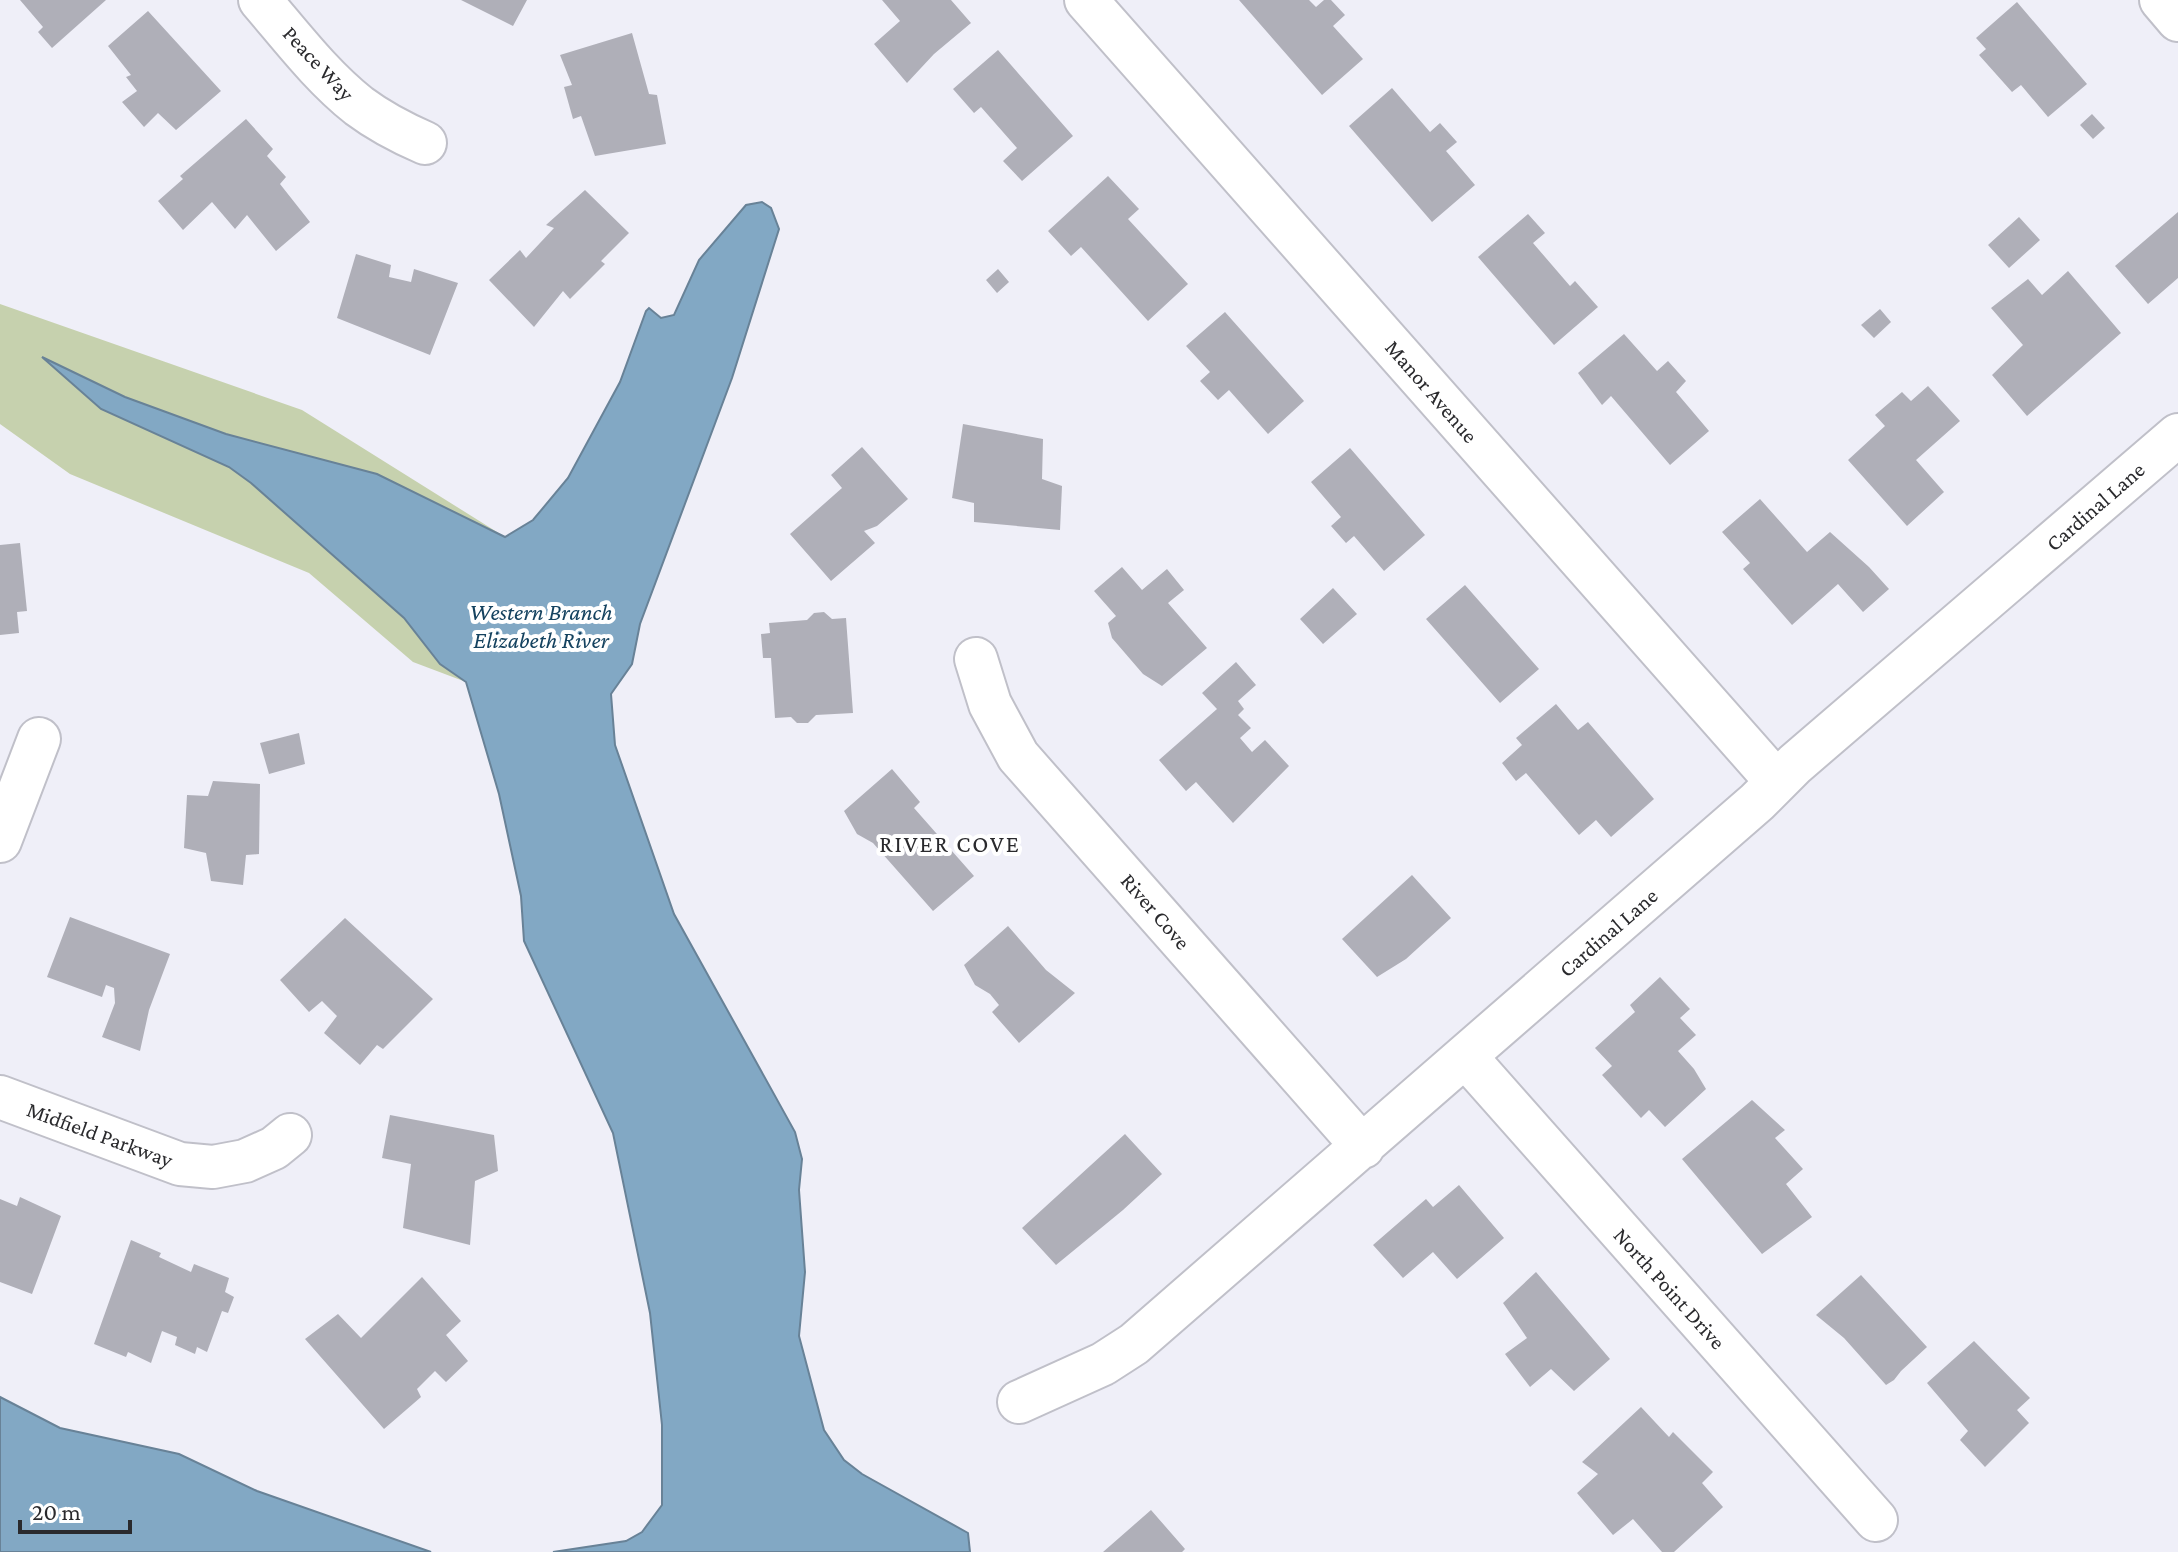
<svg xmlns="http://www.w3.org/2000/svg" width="2178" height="1552" viewBox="0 0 2178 1552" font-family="'Crimson Pro',serif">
	<rect width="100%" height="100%" fill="#efeff8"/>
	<path fill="#c6d1ae" d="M0 304 302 410 505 537 377 474 226 434 125 397 46 359 229 467 251 483 404 618 440 664 466 682 413 662 309 573 70 474 0 424Z"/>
	<path fill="#82a8c4" stroke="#688297" stroke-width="2" d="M762 202 771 208 779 229 732 378 640 624 632 664 611 694 615 745 674 914 795 1132 802 1159 799 1190 805 1272 799 1336 824 1430 844 1460 862 1474 968 1533 970 1552H553L626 1541 642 1532 662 1505V1425L650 1313 613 1133 524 941 521 896 499 794 466 682 440 664 404 618 251 483 229 467 101 409 42 357 125 397 226 434 377 474 505 537 533 520 568 478 620 382 646 311 649 308 661 318 674 315 699 260 746 205Z
		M0 1397 60 1428 179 1454 257 1491 431 1552H0Z"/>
	<path fill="#afafb8" d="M20 0H106L52 48 38 32 43 27Z
		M461 0H527L513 26Z
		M882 0H951L971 23 934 54 907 83 874 44 900 21Z
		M1239 0H1309L1316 7 1324 0H1331L1345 15 1333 26 1363 59 1322 95Z
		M2017 2 2087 84 2048 117 2021 85 2012 92 1979 55 1986 49 1976 38Z
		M148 11 221 91 176 130 158 113 144 127 122 102 137 91 126 77 131 75 108 46Z
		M632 33 649 94 657 95 666 144 595 156 581 116 573 119 564 87 572 85 560 55Z
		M998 50 1073 136 1022 181 1003 161 1017 148 981 107 974 113 953 89Z
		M1392 88 1430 132 1440 123 1457 142 1446 151 1475 185 1432 222 1349 126Z
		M2092 114 2105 128 2093 139 2080 125Z
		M246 119 273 149 267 156 286 177 280 184 310 222 276 251 247 215 235 229 212 202 183 230 158 201 183 179 180 176Z
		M1108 176 1139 209 1128 219 1188 284 1148 321 1081 247 1071 256 1048 231Z
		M585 190 629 233 601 261 605 264 570 299 563 291 534 327 489 280 520 250 526 258 554 228 546 225Z
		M2178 212V278L2148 304 2115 266Z
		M1528 214 1545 233 1533 243 1570 286 1575 281 1598 307 1554 345 1478 257Z
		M2019 217 2040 240 2009 268 1988 245Z
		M356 254 391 265 389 277 411 282 414 269 458 283 430 355 337 318Z
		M998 269 1009 282 997 293 986 280Z
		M2068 271 2121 333 2027 416 1992 375 2023 345 1991 308 2028 279 2042 295Z
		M1880 309 1891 322 1874 338 1861 325Z
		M1225 312 1304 401 1268 434 1229 390 1218 400 1200 381 1210 372 1186 346Z
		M1624 334 1657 371 1668 361 1686 381 1676 392 1709 431 1670 465 1611 396 1602 405 1578 373Z
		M1928 386 1960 421 1916 460 1944 492 1907 526 1848 460 1885 426 1875 415 1902 392 1911 401Z
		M963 424 1043 439 1042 479 1062 486 1060 530 974 522V503L952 498Z
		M862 447 908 499 877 526 864 531 875 543 831 581 790 534 842 488 831 475Z
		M1350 448 1425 535 1384 571 1354 536 1346 543 1331 526 1341 517 1311 482Z
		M1760 499 1807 552 1830 532 1869 567 1889 589 1863 612 1838 584 1792 625 1743 569 1750 563 1722 532Z
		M20 543 27 611 17 612 19 633 0 635V545Z
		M1122 567 1142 590 1167 569 1184 590 1168 603 1207 648 1162 686 1143 674 1112 638 1108 623 1116 616 1094 591Z
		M1465 585 1539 669 1500 703 1426 619Z
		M1333 588 1357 614 1323 644 1300 619Z
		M824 612 832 619 846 618 853 713 816 715 808 723H797L791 717 775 718 771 658H763L761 634 770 633 769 623 807 620 814 613Z
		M1236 662 1256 685 1238 701 1244 709 1238 715 1251 728 1240 738 1252 752 1265 740 1289 766 1233 823 1196 782 1186 791 1159 760 1217 709 1202 693Z
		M1556 704 1578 730 1588 722 1654 799 1611 837 1596 820 1579 835 1526 773 1516 781 1502 763 1522 745 1516 738Z
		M299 733 305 764 269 774 260 743Z
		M892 769 920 802 914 808 974 876 933 911 873 843 857 834 844 811Z
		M213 781 260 784 259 854 246 855 243 885 211 881 206 853 184 848 187 795 208 796Z
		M1412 875 1451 918 1406 959 1377 977 1342 939Z
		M70 917 170 954 149 1010 140 1051 102 1037 115 1003 114 988 106 985 102 997 47 977Z
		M345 918 433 999 383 1049 377 1045 360 1065 324 1033 337 1016 322 1001 309 1012 280 980Z
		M1008 926 1046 970 1075 993 1019 1043 992 1012 999 1005 990 994 975 985 964 965Z
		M1660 977 1690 1009 1680 1018 1696 1035 1678 1051 1694 1069 1706 1089 1665 1127 1649 1110 1641 1118 1602 1075 1612 1066 1595 1048 1635 1012 1630 1005Z
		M1752 1100 1785 1130 1775 1138 1803 1169 1786 1184 1812 1217 1762 1254 1682 1159Z
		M390 1115 494 1135 498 1171 475 1181 470 1245 403 1228 411 1164 382 1158Z
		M1125 1134 1162 1174 1123 1210 1056 1265 1022 1228Z
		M1459 1185 1504 1238 1457 1279 1433 1252 1403 1278 1373 1245 1426 1199 1433 1207Z
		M20 1197 61 1216 32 1294 0 1282V1199L17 1206Z
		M131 1240 161 1253 159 1257 191 1272 194 1264 229 1278 225 1292 234 1297 228 1313 222 1311 207 1352 197 1347 195 1354 175 1345 177 1337 162 1331 151 1363 128 1352 126 1357 94 1344Z
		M1536 1272 1610 1359 1574 1391 1551 1369 1530 1387 1505 1354 1527 1338 1503 1303Z
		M1861 1275 1927 1347 1901 1371 1894 1380 1886 1385 1844 1338 1816 1315Z
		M422 1277 461 1321 446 1335 468 1361 446 1382 435 1371 417 1389 421 1397 384 1429 305 1339 338 1314 361 1338Z
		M1974 1341 2030 1398 2017 1410 2029 1423 1985 1467 1960 1440 1968 1431 1927 1383Z
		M1641 1407 1669 1437 1673 1432 1713 1472 1702 1483 1723 1507 1674 1552H1662L1633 1519 1613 1535 1577 1493 1598 1474 1582 1462Z
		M1151 1510 1185 1549 1182 1552H1103Z"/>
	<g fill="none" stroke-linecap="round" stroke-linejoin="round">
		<g stroke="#c0c0c9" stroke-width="46">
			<path id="minor" d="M260 0C291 36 321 76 359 106 379 121 402 133 425 143
				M1086 0 1777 782
				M2161 0 2178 20
				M976 659 990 704 1018 756 1363 1147
				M0 841 39 739
				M1465 1056 1876 1520
				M0 1097 180 1164 213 1167 245 1161 274 1148 290 1135
				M1019 1402 1103 1364 1134 1344 1757 802 1795 764 2178 435"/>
		</g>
		<use href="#minor" stroke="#fff" stroke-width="42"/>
	</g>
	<g text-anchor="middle" stroke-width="8" stroke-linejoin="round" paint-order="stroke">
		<g font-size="22" fill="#2a2a2d" stroke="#fff">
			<text transform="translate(319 63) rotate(47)" y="8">Peace Way</text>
			<text transform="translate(1432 391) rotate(49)" y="8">Manor Avenue</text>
			<text transform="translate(2095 506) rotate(-41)" y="8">Cardinal Lane</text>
			<text transform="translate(1156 911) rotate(49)" y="8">River Cove</text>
			<text transform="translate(1608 932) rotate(-41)" y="8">Cardinal Lane</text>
			<text transform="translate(100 1134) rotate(20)" y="8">Midfield Parkway</text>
			<text transform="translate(1670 1288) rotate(48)" y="8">North Point Drive</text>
		</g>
		<g font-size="24" font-style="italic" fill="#14425f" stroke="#fff">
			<text x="541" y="620">Western Branch<tspan x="541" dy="28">Elizabeth River</tspan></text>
		</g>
		<g font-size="24" letter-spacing="2" fill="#2a2a2d" stroke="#fff">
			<text x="950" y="852">RIVER COVE</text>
		</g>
	</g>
	<path d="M20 1520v12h110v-12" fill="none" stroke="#2a2a2d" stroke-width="4"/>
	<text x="32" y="1520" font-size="24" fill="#2a2a2d" stroke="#ffffff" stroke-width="6" paint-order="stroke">20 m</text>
</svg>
